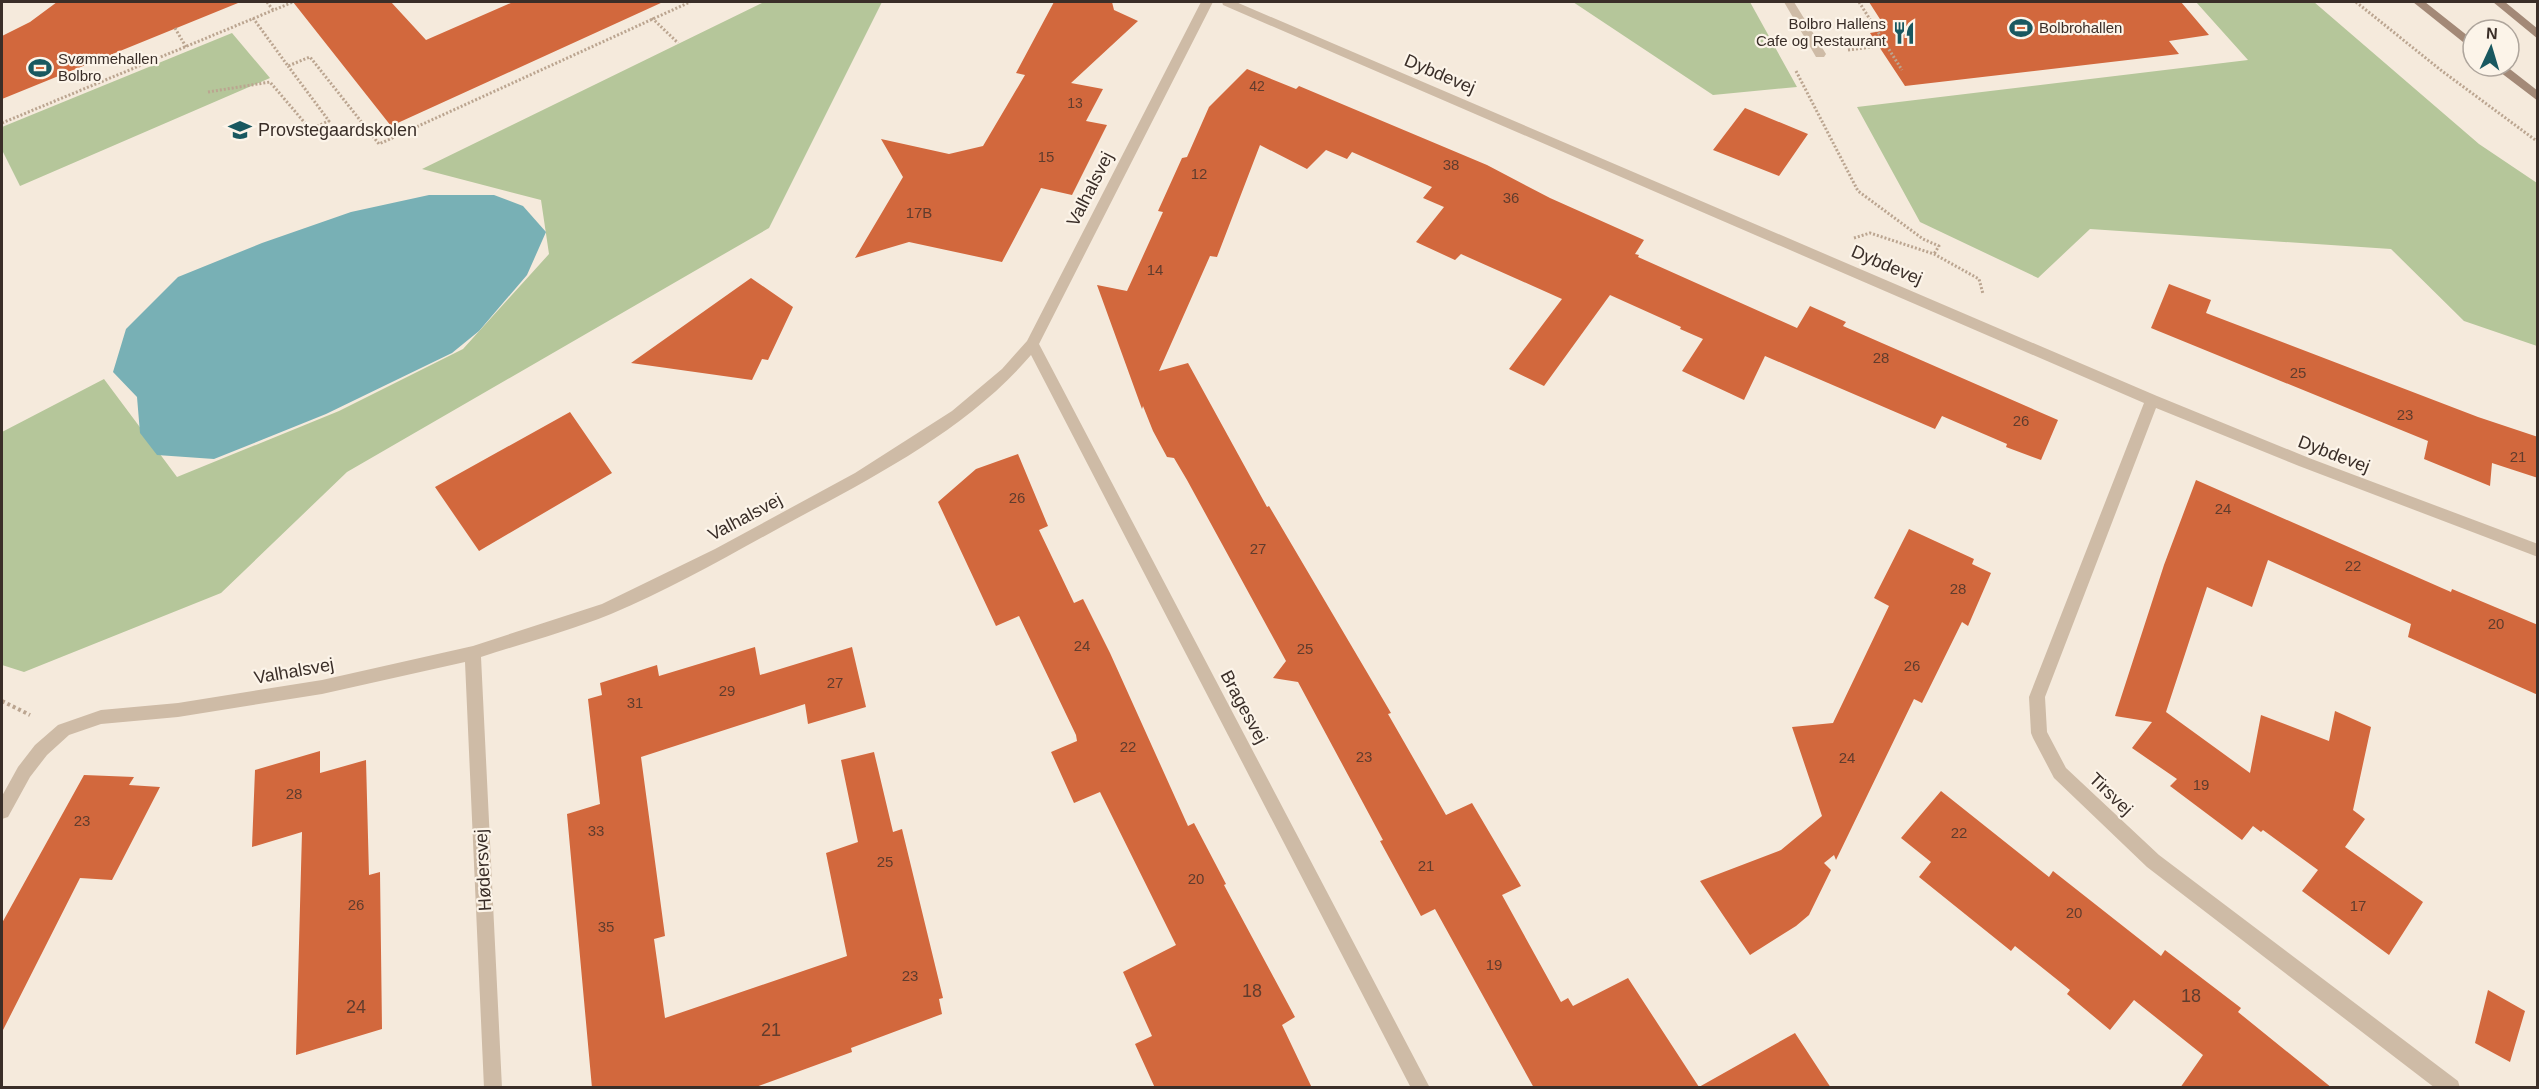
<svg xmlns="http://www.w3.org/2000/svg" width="2539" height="1089" viewBox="0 0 2539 1089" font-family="Arial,sans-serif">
	<rect width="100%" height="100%" fill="#f5eadc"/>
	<path fill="#b5c69a" d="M764 2H882L769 228 347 472 221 593 24 672 2 665V432L104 379 177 477 339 411 463 349 549 254 541 200 422 169Z
		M1573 2H1750L1797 87 1713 95Z
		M2196 2H2314L2479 144 2537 183V346L2464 321 2391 249 2090 229 2038 278 1920 222 1857 107 2248 60Z
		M232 33 270 78 20 186 2 150V127Z"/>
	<path fill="#78b0b5" d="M429 195H494L523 206 546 232 527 275 479 331 452 353 326 414 214 459 157 455 140 433 137 397 113 372 126 329 178 277 262 243 351 212Z"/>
	<path fill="#d2683d" d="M57 2H238V3L2 99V36L30 22Z
		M293 2H391L426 40 513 2H663L391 126Z
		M1054 2H1112L1114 10 1138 21 1071 83 1103 89 1086 121 1107 125 1072 195 1041 188 1002 262 909 242 855 258 903 177 881 139 949 154 983 146 1025 75 1016 73Z
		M1869 2H2181L2209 35 2169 41 2179 54 1905 86 1870 33 1887 30Z
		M1247 69 1296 89 1299 86 1487 165 1550 198 1644 240 1635 254 1639 255 1638 257 1797 328 1810 306 1846 322 1843 326 2058 420 2041 460 2006 447 2007 444 1942 416 1935 429 1765 356 1744 400 1682 371 1703 339 1680 329 1681 327 1610 295 1544 386 1509 369 1562 299 1461 254 1455 260 1416 242 1444 207 1423 198 1432 187 1352 152 1347 159 1326 150 1307 169 1260 145 1217 257 1210 256 1159 371 1188 363 1267 507 1269 506 1391 713 1388 714 1446 815 1472 803 1521 886 1502 895 1561 1002 1568 998 1573 1006 1628 978 1699 1087 1795 1033 1831 1088H1534L1435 909 1421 916 1380 841 1383 840 1298 682 1273 678 1286 661 1187 480 1174 458 1167 457 1153 431 1143 406 1142 409 1097 285 1127 291 1163 212 1158 211 1182 158 1187 157 1209 107Z
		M1745 108 1808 134 1779 176 1713 150Z
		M751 278 793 307 768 360 762 359 752 380 631 363Z
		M2169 284 2211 300 2206 313 2478 417 2538 437V478L2492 463 2490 486 2424 459 2428 441 2151 328Z
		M570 412 612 473 479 551 435 487Z
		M1018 454 1048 526 1039 530 1074 603 1083 599 1110 653 1188 826 1194 823 1226 884 1224 885 1295 1017 1282 1025 1312 1088H1155L1135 1044 1152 1036 1123 972 1176 945 1100 792 1074 803 1051 752 1077 741 1076 735 1019 616 996 626 938 502 976 469Z
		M2196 480 2451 592 2452 589 2538 625V695L2408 637 2411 624 2268 560 2252 607 2207 587 2166 712 2250 773 2261 715 2329 741 2335 711 2371 727 2353 810 2365 819 2345 847 2423 902 2389 955 2302 891 2318 870 2263 830 2261 832 2253 826 2242 840 2170 786 2177 779 2132 748 2152 722 2115 716 2164 565Z
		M1909 529 1974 559 1972 564 1991 573 1968 626 1962 622 1922 703 1914 699 1836 860 1834 855 1824 863 1831 870 1809 915 1796 926 1750 955 1700 881 1781 850 1822 816 1792 727 1833 723 1889 606 1874 598Z
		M755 647 760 675 852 647 866 707 808 724 805 704 641 757 665 936 654 939 665 1018 847 956 826 853 858 842 841 760 874 752 893 832 902 829 943 998 939 999 942 1014 851 1048 852 1052 753 1088H592L567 814 600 804 588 699 602 695 600 683 657 665 659 676Z
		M320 751V773L366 760 369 875 380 872 382 1029 296 1055 302 832 252 847 255 770Z
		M84 775 134 777 129 785 160 787 112 880 80 878 2 1032V923Z
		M1941 791 2049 877 2053 871 2161 956 2165 950 2241 1008 2238 1012 2332 1088H2180L2203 1055 2134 1000 2110 1030 2067 994 2070 990 2015 946 2011 951 1919 877 1931 862 1901 838Z
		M2488 990 2525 1011 2510 1062 2475 1043Z"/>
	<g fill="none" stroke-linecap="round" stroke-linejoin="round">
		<path stroke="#bba590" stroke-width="3" stroke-dasharray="2 2" stroke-linecap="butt" d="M267 2 273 10
			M1859 2 1902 70
			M2356 2 2442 71 2538 142
			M253 18 288 66 310 57 379 144 690 2
			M652 18 678 43
			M175 28 186 47
			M1848 50 1886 45
			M1796 71 1858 191 1923 239 1939 246 1934 254
			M208 92 270 82 310 129 329 121 288 66
			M2 123 293 2
			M1854 238 1870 233 1934 254 1979 279 1983 294"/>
		<path stroke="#bba590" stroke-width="4" stroke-dasharray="3 3" stroke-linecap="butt" d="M2 701 30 715"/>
		<path fill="#cebba6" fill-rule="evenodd" d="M1201 2H1213L1039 344 1430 1088H1411L1031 355C965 432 869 479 781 527 726 557 669 590 611 614 569 631 524 643 481 657L502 1088H484L465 662 322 694 178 717 101 724 69 735 47 755 30 777 8 817 2 819V796L18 767 35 745 58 725 101 710 178 703 322 680 473 646 602 604 715 549 855 473 952 411 1002 369 1027 341Z
			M1222 2H1236L2157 396 2309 458 2538 544V557L2299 466 2156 408 2045 697 2047 732 2066 768 2159 855 2458 1081 2460 1088H2435L2147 867 2054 778 2033 738 2031 733 2029 697 2144 403 1223 5Z
			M1784 2H1794L1826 54 1824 57H1816Z"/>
		<path fill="#a38977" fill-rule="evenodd" d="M2413 2H2425L2473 40V50Z
			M2493 2H2505L2538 29V39Z
			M2492 66H2506L2538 91V101Z"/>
	</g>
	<defs>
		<g id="stadium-bare" transform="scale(1.8)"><path d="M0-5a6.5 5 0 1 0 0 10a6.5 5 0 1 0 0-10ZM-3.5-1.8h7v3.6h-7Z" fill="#195860" stroke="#fcf4e9" stroke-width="2.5" paint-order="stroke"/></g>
		<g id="restaurant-bare" transform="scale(1.8)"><path d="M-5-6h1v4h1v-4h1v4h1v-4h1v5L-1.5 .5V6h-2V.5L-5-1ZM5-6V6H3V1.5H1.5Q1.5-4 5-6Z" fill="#195860" stroke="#fcf4e9" stroke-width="2.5" paint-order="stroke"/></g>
		<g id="school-bare" transform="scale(1.8)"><path d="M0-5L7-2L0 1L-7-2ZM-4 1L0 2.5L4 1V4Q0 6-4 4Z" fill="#195860" stroke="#fcf4e9" stroke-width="2.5" paint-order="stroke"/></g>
	</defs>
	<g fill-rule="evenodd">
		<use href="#stadium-bare" x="2021" y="28"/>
		<use href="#restaurant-bare" x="1904" y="33"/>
		<use href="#stadium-bare" x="40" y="68"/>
		<use href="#school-bare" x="240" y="130"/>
	</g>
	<g text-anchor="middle" stroke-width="4.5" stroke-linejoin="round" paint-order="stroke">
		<g font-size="14" fill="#603c2d">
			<text x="1257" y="91">42</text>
			<text x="1075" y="108">13</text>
		</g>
		<g font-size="15" fill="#3a2e28" stroke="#fcf4e9" text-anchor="start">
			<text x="1886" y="29" text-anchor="end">Bolbro Hallens<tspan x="1886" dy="17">Cafe og Restaurant</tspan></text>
			<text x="2039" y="33">Bolbrohallen</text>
			<text x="58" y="64">Svømmehallen<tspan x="58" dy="17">Bolbro</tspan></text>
		</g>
		<g font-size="15" fill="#603c2d">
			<text x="1046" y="162">15</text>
			<text x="1451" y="170">38</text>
			<text x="1199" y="179">12</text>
			<text x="1511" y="203">36</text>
			<text x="919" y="218">17B</text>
			<text x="1155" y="275">14</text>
			<text x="1881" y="363">28</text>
			<text x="2298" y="378">25</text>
			<text x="2405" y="420">23</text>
			<text x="2021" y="426">26</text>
			<text x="2518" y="462">21</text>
			<text x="1017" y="503">26</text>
			<text x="2223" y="514">24</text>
			<text x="1258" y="554">27</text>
			<text x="2353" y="571">22</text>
			<text x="1958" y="594">28</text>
			<text x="2496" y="629">20</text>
			<text x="1082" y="651">24</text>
			<text x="1305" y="654">25</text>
			<text x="1912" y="671">26</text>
			<text x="835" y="688">27</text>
			<text x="727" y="696">29</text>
			<text x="635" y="708">31</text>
			<text x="1128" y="752">22</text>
			<text x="1364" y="762">23</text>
			<text x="1847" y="763">24</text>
			<text x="2201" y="790">19</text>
			<text x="294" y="799">28</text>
			<text x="82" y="826">23</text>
			<text x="596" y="836">33</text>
			<text x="1959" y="838">22</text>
			<text x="885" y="867">25</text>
			<text x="1426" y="871">21</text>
			<text x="1196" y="884">20</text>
			<text x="356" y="910">26</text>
			<text x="2358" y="911">17</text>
			<text x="2074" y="918">20</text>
			<text x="606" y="932">35</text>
			<text x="1494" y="970">19</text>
			<text x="910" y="981">23</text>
		</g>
		<g font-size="18" fill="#3a2e28" stroke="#fcf4e9">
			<text transform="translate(1440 74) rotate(23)" y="6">Dybdevej</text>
			<text transform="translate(1090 189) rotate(-63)" y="6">Valhalsvej</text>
			<text transform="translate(1887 265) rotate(23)" y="6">Dybdevej</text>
			<text transform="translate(2334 454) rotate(21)" y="6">Dybdevej</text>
			<text transform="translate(745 517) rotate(-28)" y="6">Valhalsvej</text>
			<text transform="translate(294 671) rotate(-10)" y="6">Valhalsvej</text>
			<text transform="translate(1244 707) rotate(62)" y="6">Bragesvej</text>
			<text transform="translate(2111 794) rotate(44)" y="6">Tirsvej</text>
			<text transform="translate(483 870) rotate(-93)" y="6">Hødersvej</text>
		</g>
		<g font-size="18" fill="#3a2e28" stroke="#fcf4e9" text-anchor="start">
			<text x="258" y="136">Provstegaardskolen</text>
		</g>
		<g font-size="18" fill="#603c2d">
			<text x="1252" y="997">18</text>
			<text x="2191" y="1002">18</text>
			<text x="356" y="1013">24</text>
			<text x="771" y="1036">21</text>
		</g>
	</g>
	<rect width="2539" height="1089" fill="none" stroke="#3a2e28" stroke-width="6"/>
	<g transform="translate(2491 48) rotate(4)"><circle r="28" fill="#fcf4e9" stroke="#aea59c" stroke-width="1.5"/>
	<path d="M0-4.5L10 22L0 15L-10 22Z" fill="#195860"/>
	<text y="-9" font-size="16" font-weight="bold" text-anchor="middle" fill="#3a2e28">N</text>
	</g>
</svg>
